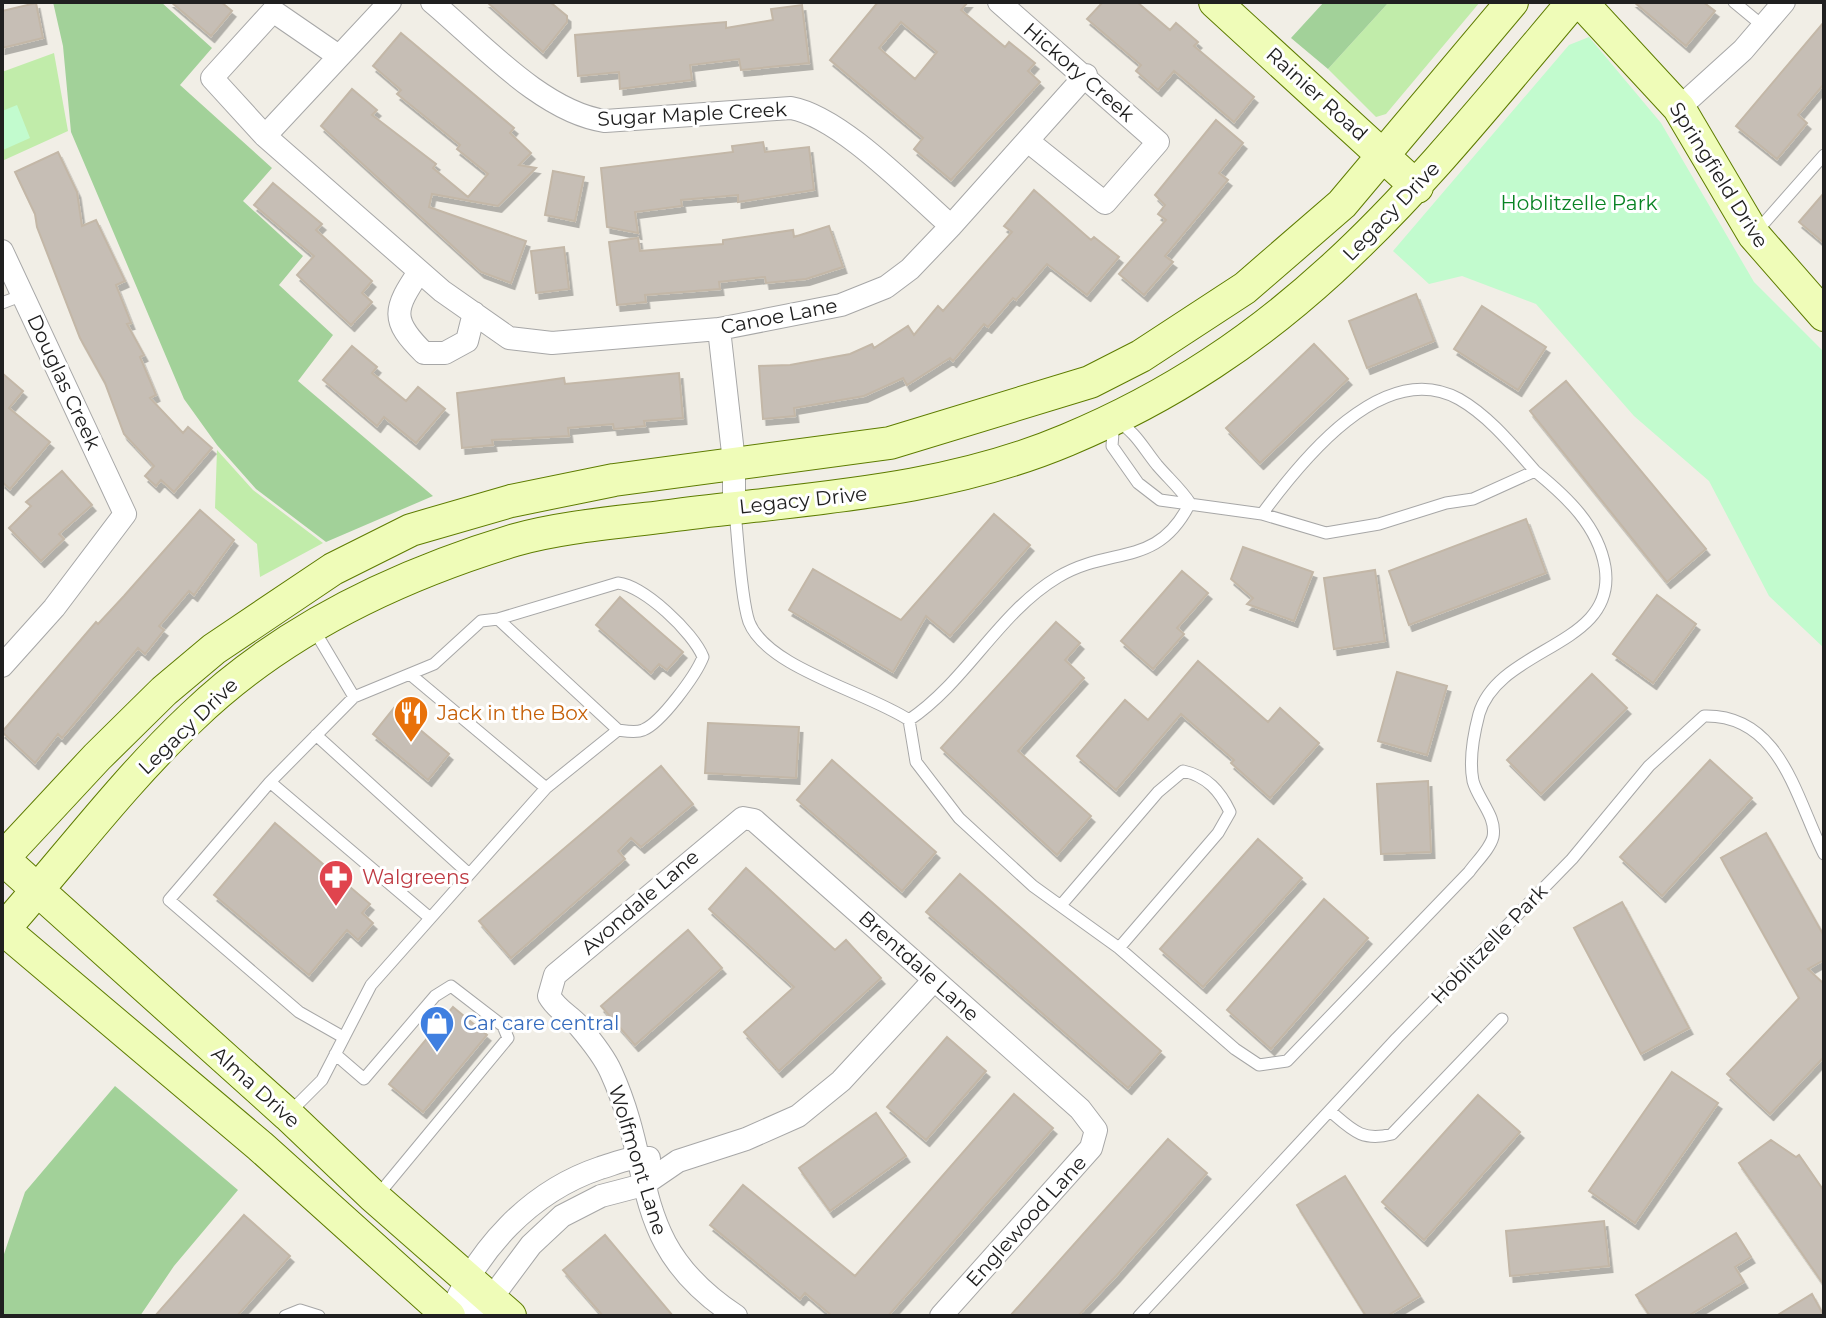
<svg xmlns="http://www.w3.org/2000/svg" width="1826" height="1318" viewBox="0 0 1826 1318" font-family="Montserrat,sans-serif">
	<defs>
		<filter id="shadow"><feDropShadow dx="3.5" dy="6" stdDeviation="0" flood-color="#0004"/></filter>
	</defs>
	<rect width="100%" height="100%" fill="#f1eee6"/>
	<path fill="#c1ecaa" d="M1389 2H1480L1386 114 1376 117 1328 69Z
		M54 53 68 131 2 161V72Z
		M217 450 253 490 323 543 260 577 257 544 215 508Z"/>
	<path fill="#a2d199" d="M53 2H161L212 48 180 85 272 168 243 201 303 256 279 285 333 335 298 381 433 496 326 542 256 489 217 445 184 399 71 132 63 46Z
		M1324 2H1389L1328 69 1291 38Z
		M115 1086 238 1190 174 1266 140 1316H2V1260L25 1192Z"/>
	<path fill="#c2fbce" d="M1589 37 1661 123 1754 282 1824 352V648L1769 596 1709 481 1634 416 1536 304 1462 276 1429 284 1393 251 1569 45Z
		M17 105 30 138 3 150 2 111Z"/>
	<path fill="#c6beb5" stroke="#c3b7a7" stroke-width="2" fill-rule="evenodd" filter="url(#shadow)" d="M171 2H221L232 11 211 36Z
		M487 2H550L567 16V22L543 52Z
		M878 2H968L961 10 1005 47 1009 42 1035 63 1028 71 1040 82 951 180 914 149 923 138 830 60ZM901 22 937 52 915 79 879 48Z
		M1103 2H1137L1170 30 1176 23 1198 42 1194 46 1254 97 1234 122 1174 71 1158 90 1136 71 1141 65 1087 19Z
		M1634 2H1703L1715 11 1686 46Z
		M36 3 43 38 2 48V11Z
		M802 5 809 63 741 70 739 59 690 65 692 80 620 89 619 72 578 76 575 35 726 22V28L773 20 771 9Z
		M1824 22V84L1798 115 1807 123 1777 159 1736 126Z
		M401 33 514 128 510 133 531 153 519 165 536 168 498 206 432 194 429 207 526 241 511 283 481 272 321 126 352 89 377 110 372 115 436 164 433 168 468 197 488 174 457 149 460 145 397 94 401 90 373 66Z
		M1216 120 1243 143 1219 173 1228 180 1165 256 1173 262 1144 295 1119 274 1166 220 1158 214 1165 205 1155 195Z
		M763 142 765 152 809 147 814 190 738 202V195L681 200 682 206 635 212 638 233 607 227 601 168 733 152 732 146Z
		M58 152 77 192 82 226 96 220 125 281 116 285 131 323 127 324 144 355 140 357 156 395 150 398 183 433 188 427 212 448 174 492 161 480 156 486 145 476 154 466 124 434 105 383 80 338 37 227 35 214 15 172Z
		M553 171 584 177 575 221 545 215Z
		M273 183 322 224 316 230 372 281 362 293 372 302 351 325 297 275 314 256 254 205Z
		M1034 190 1091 240 1094 237 1119 257 1087 295 1047 264 1016 300 1013 298 988 327 984 324 953 361 950 358 907 385 903 378 864 396 794 408 795 416 763 419 759 366 790 365 850 354 872 344 874 348 908 326 914 335 938 306 943 311 1012 232 1004 226Z
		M1824 193V243L1799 222Z
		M829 226 843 267 806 279 766 283 765 277 719 282 720 289 645 295 646 302 617 305 609 242 638 238 640 251 723 244V240L793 230 794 237Z
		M564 247 569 289 536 293 531 251Z
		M1416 294 1434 341 1367 368 1349 321Z
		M1482 306 1546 347 1518 390 1454 349Z
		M1314 344 1348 379 1260 463 1226 428Z
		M352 346 377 367 372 373 406 401 418 387 445 409 416 443 384 417 377 426 323 380Z
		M2 373 23 391 9 408 50 442 10 489 2 482Z
		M679 373 683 418 644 421 645 426 614 429 613 424 568 428 569 436 492 440 493 445 462 448 457 393 564 378 565 384Z
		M1566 381 1706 549 1667 582 1530 411Z
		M62 471 92 505 59 534 64 539 41 561 9 528 31 506 26 502Z
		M200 510 234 540 194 595 189 591 159 626 164 630 145 654 138 648 62 738 58 734 35 763 2 732 96 622 98 624 124 596Z
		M994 514 1030 545 950 636 926 616 893 672 789 610 813 569 901 620Z
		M1526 519 1546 573 1409 625 1389 571Z
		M1243 547 1313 572 1294 621 1247 604 1253 598 1231 579Z
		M1375 570 1385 641 1334 649 1324 578Z
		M1182 571 1208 593 1177 628 1184 634 1153 669 1121 641Z
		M1657 595 1696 624 1653 683 1613 654Z
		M620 597 683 652 667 670 659 664 651 673 596 625Z
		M1056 622 1080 643 1065 660 1084 678 1018 751 1091 816 1057 855 941 748Z
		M1198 661 1268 722 1280 708 1319 743 1270 798 1231 763 1234 760 1181 714 1116 790 1077 756 1125 700 1148 720Z
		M1397 672 1447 686 1427 755 1378 741Z
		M1592 674 1627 708 1541 794 1507 760Z
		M394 708 449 754 428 780 373 734Z
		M708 723 799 727 796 778 705 773Z
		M832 760 936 852 902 891 797 800Z
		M1710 760 1752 798 1662 896 1620 857Z
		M661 766 693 804 641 847 631 838 618 851 625 859 511 958 479 921Z
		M1428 781 1431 852 1381 854 1377 784Z
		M275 823 370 904 362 913 373 923 358 940 347 930 309 975 214 895Z
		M1766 833 1824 936V960L1808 969 1824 984V1057L1770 1114 1727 1074 1799 998 1721 858Z
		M1258 839 1302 878 1203 987 1160 949Z
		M746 868 835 950 846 940 881 978 779 1071 744 1032 794 987 709 909Z
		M960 874 1161 1051 1128 1088 926 912Z
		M1324 899 1368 938 1271 1049 1227 1010Z
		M1622 902 1689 1028 1641 1054 1574 928Z
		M688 930 722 968 635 1045 601 1006Z
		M453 1007 487 1035 423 1112 389 1084Z
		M947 1037 986 1071 926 1140 887 1107Z
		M1672 1072 1718 1103 1635 1223 1589 1191Z
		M1014 1094 1053 1128 888 1316H832L805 1293 800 1299 710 1225 743 1185 855 1276Z
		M1478 1095 1520 1132 1424 1240 1382 1202Z
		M876 1113 906 1156 830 1211 799 1168Z
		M1168 1139 1207 1173 1116 1276 1078 1316H1010Z
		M1771 1140 1796 1157 1799 1155 1824 1191V1285L1739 1163Z
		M1345 1176 1420 1296 1387 1316H1366L1297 1205Z
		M244 1215 290 1256 237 1316H155Z
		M1604 1221 1609 1266 1510 1276 1506 1231Z
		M1736 1233 1751 1257 1735 1267 1744 1282 1688 1316H1650L1636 1295Z
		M605 1235 673 1316H603L563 1270Z
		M1812 1294 1824 1316H1776Z"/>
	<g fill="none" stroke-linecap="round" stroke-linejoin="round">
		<g stroke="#a7a7a7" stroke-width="13">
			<path id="lane" d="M1734 2 1763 26
				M1757 231 1824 155
				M2 303 23 295
				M735 512C738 539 741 599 749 622 767 668 867 692 909 720 967 681 998 613 1058 577 1112 545 1157 569 1190 503
				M1262 514C1301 461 1383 357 1459 399 1489 416 1513 446 1535 471
				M498 619 618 583C644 586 693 632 703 657 696 675 661 723 643 730 636 733 626 731 618 730
				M411 675 546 788
				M354 697 270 782 430 918
				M909 720 916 762 959 818 1033 886 1119 948 1235 1049 1259 1065 1287 1061 1469 872C1476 862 1490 849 1493 837 1497 816 1478 800 1473 781 1469 761 1474 733 1479 714 1499 646 1618 647 1605 567 1598 526 1567 497 1535 471L1473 499 1446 503 1379 524 1326 533 1262 514 1160 500 1138 483 1112 446 1114 419C1137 433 1141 445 1157 465 1168 478 1180 488 1190 503
				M316 735 468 873
				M270 782 169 900 299 1012 343 1037
				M1062 904 1158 792 1183 771C1207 776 1220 791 1230 812L1218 833 1119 948
				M335 1054 364 1079 435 996 451 986 503 1026 508 1038 378 1195
				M1330 1111C1352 1130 1362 1142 1392 1134L1502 1019
				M290 1112 322 1080 371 985 546 788 618 730 498 619 481 621 434 664 354 697 313 628
				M285 1316 300 1310 319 1316
				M1139 1316 1397 1038 1572 859 1649 766 1704 716C1781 714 1796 799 1824 854"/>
		</g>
		<g stroke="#a7a7a7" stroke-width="24">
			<path id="street" d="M432 2C480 42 542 112 605 121L791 108C841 117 911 191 951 226
				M999 2 1158 142 1105 203 1029 142
				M337 55 273 11 212 78 265 136 442 291 509 338 552 343 719 329 841 305 886 287 910 269 951 226 1086 75
				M1679 108 1743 50 1784 2
				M265 136 390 2
				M2 251 125 514 54 608 2 666
				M419 272C394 309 390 320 424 353H445L467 341 474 313
				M719 329 734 462V508
				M449 1316 490 1300 531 1245 562 1216 601 1196 643 1185 678 1161 746 1139 798 1116 841 1081 934 980
				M449 1316C478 1249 529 1192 600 1168 617 1163 631 1156 649 1158
				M736 1316C627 1244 657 1173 611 1072 604 1056 590 1039 579 1026 569 1015 557 1010 549 996L555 975 743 818 754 820 1080 1109 1096 1130 1091 1148 941 1316"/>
		</g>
		<g stroke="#5e7c01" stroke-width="34">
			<path id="secondary" d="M1215 2 1417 187
				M1581 2 1679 108 1754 235 1824 315
				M2 858 288 1115 373 1196 510 1316
				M2 859 97 757 164 691 214 649 333 569 411 530 511 501 614 480 890 443 1090 382 1141 356 1245 288 1342 204 1512 2
				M2 928 260 1146 449 1316
				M2 931C65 860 123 782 192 717 282 630 396 576 515 540 564 526 625 522 676 515 809 498 941 493 1067 440 1297 344 1418 186 1573 2"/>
		</g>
		<use href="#lane" stroke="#fff" stroke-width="11"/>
		<use href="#street" stroke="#fff" stroke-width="22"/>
		<use href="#secondary" stroke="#effcb8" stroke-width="32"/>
	</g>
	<defs>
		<g id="restaurant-pin" transform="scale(1.8)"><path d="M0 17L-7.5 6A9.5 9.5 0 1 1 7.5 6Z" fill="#e8710a" stroke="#fff"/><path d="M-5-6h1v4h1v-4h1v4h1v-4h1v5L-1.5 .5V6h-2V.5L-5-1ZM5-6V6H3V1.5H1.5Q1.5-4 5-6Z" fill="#fff"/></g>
		<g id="pharmacy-pin" transform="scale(1.8)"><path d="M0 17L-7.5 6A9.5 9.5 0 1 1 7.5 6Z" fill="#e0444e" stroke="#fff"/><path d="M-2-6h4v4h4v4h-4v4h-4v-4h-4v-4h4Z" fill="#fff"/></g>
		<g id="shop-pin" transform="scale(1.8)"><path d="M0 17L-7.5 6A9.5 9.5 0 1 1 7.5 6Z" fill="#3f7fe0" stroke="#fff"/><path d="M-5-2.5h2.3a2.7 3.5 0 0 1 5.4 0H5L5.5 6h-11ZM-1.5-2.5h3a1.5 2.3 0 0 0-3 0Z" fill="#fff"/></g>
	</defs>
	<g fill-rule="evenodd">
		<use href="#restaurant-pin" x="411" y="713"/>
		<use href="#pharmacy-pin" x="336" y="877"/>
		<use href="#shop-pin" x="437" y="1023"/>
	</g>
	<g text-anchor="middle" stroke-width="6" stroke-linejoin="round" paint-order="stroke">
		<g font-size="20" fill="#202020" stroke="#fff">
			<text transform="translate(1079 72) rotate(41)" y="7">Hickory Creek</text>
			<text transform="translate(1317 94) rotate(42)" y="7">Rainier Road</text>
			<text transform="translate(692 114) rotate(-3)" y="7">Sugar Maple Creek</text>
			<text transform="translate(1719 175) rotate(58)" y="7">Springfield Drive</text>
			<text transform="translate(1391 211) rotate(-46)" y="7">Legacy Drive</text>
			<text transform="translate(779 316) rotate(-11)" y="7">Canoe Lane</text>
			<text transform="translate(64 382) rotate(65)" y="7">Douglas Creek</text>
			<text transform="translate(803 500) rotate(-6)" y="7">Legacy Drive</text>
			<text transform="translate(188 726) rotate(-44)" y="7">Legacy Drive</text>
			<text transform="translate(640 902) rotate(-41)" y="7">Avondale Lane</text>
			<text transform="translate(1489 944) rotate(-46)" y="7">Hoblitzelle Park</text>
			<text transform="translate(919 966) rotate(42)" y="7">Brentdale Lane</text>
			<text transform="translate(256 1087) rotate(42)" y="7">Alma Drive</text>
			<text transform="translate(638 1160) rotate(73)" y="7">Wolfmont Lane</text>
			<text transform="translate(1026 1221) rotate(-48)" y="7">Englewood Lane</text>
		</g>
		<g font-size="20" fill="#088323" stroke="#fff">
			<text x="1579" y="210">Hoblitzelle Park</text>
		</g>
		<g font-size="20" fill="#c56008" stroke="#fff" text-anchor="start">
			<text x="437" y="720">Jack in the Box</text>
		</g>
		<g font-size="20" fill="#be3a42" stroke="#fff" text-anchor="start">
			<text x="362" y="884">Walgreens</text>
		</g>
		<g font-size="20" fill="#366cbe" stroke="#fff" text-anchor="start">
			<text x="463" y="1030">Car care central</text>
		</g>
	</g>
	<rect width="1826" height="1318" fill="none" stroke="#202020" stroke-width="8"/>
</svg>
